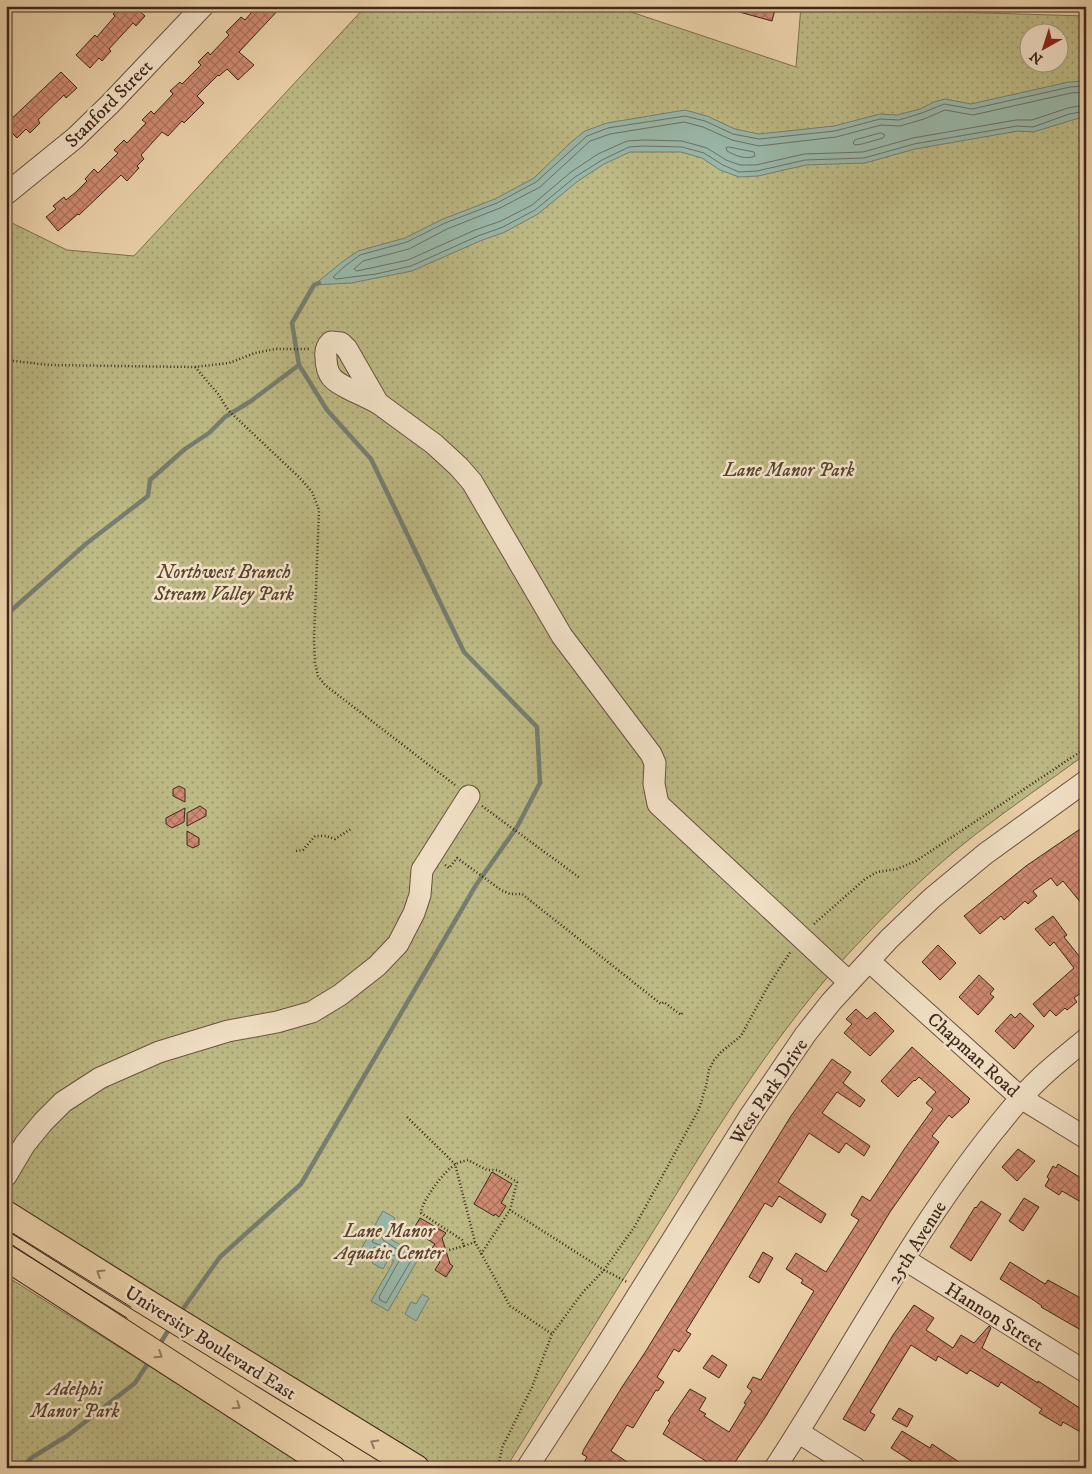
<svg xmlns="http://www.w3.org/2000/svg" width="1092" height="1474" viewBox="0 0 1092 1474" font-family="'IM FELL DW Pica',serif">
	<defs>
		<pattern id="park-dots" width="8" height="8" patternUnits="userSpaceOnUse" patternTransform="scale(1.25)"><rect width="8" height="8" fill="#bdba85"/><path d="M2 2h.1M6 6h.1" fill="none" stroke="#9b976c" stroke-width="1.8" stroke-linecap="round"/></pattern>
		<pattern id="building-cross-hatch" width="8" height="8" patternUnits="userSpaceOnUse" patternTransform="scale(1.25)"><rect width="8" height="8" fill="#d08a72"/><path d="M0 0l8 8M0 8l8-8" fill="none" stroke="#aa715d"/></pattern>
	</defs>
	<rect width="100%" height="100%" fill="#ecd2aa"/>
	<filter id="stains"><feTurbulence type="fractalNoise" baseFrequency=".004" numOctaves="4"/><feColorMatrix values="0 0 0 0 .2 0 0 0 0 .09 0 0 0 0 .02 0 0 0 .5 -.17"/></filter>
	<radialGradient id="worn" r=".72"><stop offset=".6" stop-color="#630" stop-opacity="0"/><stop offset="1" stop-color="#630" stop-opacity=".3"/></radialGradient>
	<path fill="url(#park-dots)" stroke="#7e7050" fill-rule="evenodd" d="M366 6H613L796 67 801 6H881L884 10 1086 16V754C1049 781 1012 806 976 834 931 869 889 910 850 952 777 1031 720 1123 664 1214 611 1299 558 1383 506 1468H437L6 1198V220L67 250 134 256ZM1030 32H1060V62H1030Z
		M6 1276 311 1468H6Z"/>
	<path fill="#99b8aa" stroke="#757e71" d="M1086 81V116L1033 132 1018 131 915 149 865 163 806 165 758 176 739 177 720 170 702 158 681 152H630L604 164 578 181 538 214 505 232 480 241 412 271 351 283 314 285 342 262 358 251 405 238 443 219 495 199 534 178 570 143 585 131 607 123 685 110 707 116 735 129 759 134 834 126 880 114 897 115 920 109 934 102 945 99 971 104 1069 82Z
		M383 1211 395 1218 385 1236 420 1256 388 1311 371 1301 394 1261 389 1258 383 1269 372 1263 379 1250 374 1247 367 1260 358 1254Z
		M422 1294 429 1298 416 1321 405 1314 411 1302 416 1304Z"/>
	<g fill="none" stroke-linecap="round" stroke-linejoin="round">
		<path stroke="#6c7063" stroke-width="1" d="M1086 86 1070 87 972 109 944 104 922 113 899 120 880 119 835 131 759 139 733 134 705 121 685 116 608 128 587 136 536 182 497 203 445 223 407 242 360 255 345 266 333 277 336 279 376 274 411 266 478 236 503 227 535 210 575 177 602 160 629 147 644 146 682 147 704 153 723 165 739 172 757 171 805 160 864 158 914 144 1017 126 1033 127 1069 114 1086 111
			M1086 92 1071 93 973 115 945 110 924 119 900 126 881 125 836 137 759 146 732 140 703 127 684 122 610 134 590 141 540 187 500 208 447 229 409 249 363 261 354 269 357 271 408 260 475 230 501 221 532 205 571 172 598 154 627 141 644 140 682 141 707 148 726 160 740 165H756L804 154 863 152 913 138 1016 120H1032L1068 108 1086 105
			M881 133 885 135 883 138 862 144 855 145 853 143 855 140Z
			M729 147 754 152 755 156C746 160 736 156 727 151L726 148Z
			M379 1232 383 1240 412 1259 386 1303 380 1300 379 1297 399 1261C396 1253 390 1255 384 1254L382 1246 372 1242 376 1233Z"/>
		<path stroke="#757e71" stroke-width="4.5" d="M6 615 87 543 148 496 150 480 185 449 209 433 225 417 251 401 299 365
			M180 1313 220 1257 301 1184 476 885 517 827 540 783 537 727 464 652 371 459 327 410 299 365 292 323 314 285 319 283
			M158 1347 171 1326
			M23 1468 31 1458 67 1436 135 1383 150 1360"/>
	</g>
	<path fill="url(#building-cross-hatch)" stroke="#3e271c" d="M120 6H134L145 16 136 26 133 23 109 49 111 51 102 61 99 58 90 68 76 55 95 35 97 37 115 16 113 14Z
		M257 6H282L239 52 254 65 238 80 227 69 219 76 218 75 197 96 204 103 184 123 182 121 168 136 162 132 141 155 144 159 137 166 139 168 127 181 121 175 79 215 78 214 58 231 46 217 56 209 53 206 64 197 66 200 76 192 87 181 85 179 94 169 98 173 118 153 114 150 124 140 127 143 146 123 142 120 151 111 154 114 173 94 170 91 180 82 182 84 201 65 198 62 208 52 210 55 229 35 226 32 241 17 245 20Z
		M732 6H776L772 21 732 10Z
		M61 72 77 88 66 98 64 95 39 119 38 120 40 123 30 133 26 129 17 138 6 127V124Z
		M179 786 185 789V802L173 796V789Z
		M200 806 206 810V816L187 826V813Z
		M185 808 184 822 172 828 166 824V818Z
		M1086 825V909L1063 881 1057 886 1051 878 1033 891 1037 896 1028 904 1025 901 1004 920 1001 916 980 934 964 916 1026 866Z
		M187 831 199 838V845L193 848 187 845Z
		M1053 916 1067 935 1064 937 1083 961 1086 958V989L1074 998 1077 1002 1067 1010 1065 1008 1056 1016 1050 1010 1044 1017 1033 1004 1074 968 1054 942 1050 946 1035 929Z
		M938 945 956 963 940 980 922 962Z
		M979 975 994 989 990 994 994 997 978 1015 959 997Z
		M856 1009 867 1019 875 1012 894 1031 870 1056 844 1033 852 1024 846 1019Z
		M1020 1013 1034 1026 1014 1049 995 1031 1011 1014 1015 1018Z
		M912 1047 970 1099 968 1101 969 1102 952 1118 949 1115 932 1136 939 1142 890 1212 766 1416 731 1468H706L709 1463 663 1434 670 1422 668 1421 690 1389 706 1398 699 1410 706 1414 704 1416 729 1432 746 1404 744 1403 752 1391 747 1387 753 1377 761 1380 814 1291 801 1283 803 1280 786 1269 796 1253 826 1272 859 1220 851 1215 862 1196 870 1201 905 1148 933 1109 926 1103 936 1092 919 1077 915 1081 914 1080 898 1097 881 1081Z
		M832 1059 851 1072 843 1083 865 1100 860 1107 837 1092 822 1113 870 1146 864 1156 846 1143 839 1153 809 1133 778 1182 826 1214 821 1223 779 1196 772 1207 765 1203 686 1331 691 1334 679 1352 674 1349 657 1377 664 1382 658 1391 656 1390 633 1428 627 1425 611 1451 636 1468H581L587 1457 582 1454 584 1449 622 1387 644 1354 791 1116Z
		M1018 1149 1035 1161 1017 1181 1002 1167Z
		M1058 1164 1086 1181V1205L1062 1191 1059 1195 1045 1186 1049 1179 1047 1177 1053 1166 1056 1168Z
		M492 1172 512 1184 501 1203 506 1206 499 1217 495 1214 494 1216 474 1204Z
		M1024 1198 1039 1207 1023 1231 1009 1221Z
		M981 1201 1001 1214 971 1261 950 1247 975 1207 976 1208Z
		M420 1218 446 1233 442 1238 450 1264 453 1266 446 1277 435 1270 440 1262 432 1257 430 1251 435 1244 427 1239 428 1237 414 1228Z
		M763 1252 773 1258 759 1283 749 1277Z
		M1010 1262 1045 1284 1048 1280 1086 1301V1333L1041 1307 1042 1306 1035 1301 1000 1279Z
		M914 1305 934 1318 926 1330 953 1348 961 1335 974 1343 989 1326 991 1328 982 1348 1038 1383V1381L1086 1412V1435L1063 1422 1061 1426 1039 1413 1042 1409 1001 1382 998 1387 970 1370 967 1374 938 1356 936 1361 911 1345 870 1412 875 1415 865 1431 843 1419 893 1335Z
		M712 1355 727 1365 719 1378 703 1368Z
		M899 1408 913 1416 907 1427 892 1419Z
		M902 1431 930 1448 932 1444 968 1468H922L891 1448Z"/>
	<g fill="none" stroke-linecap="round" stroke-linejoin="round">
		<g stroke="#6a5240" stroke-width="23">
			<path id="minor" d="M6 194 75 138 110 104 203 6
				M378 403C370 399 362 395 353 391 336 382 326 379 326 357 325 351 326 347 331 342L341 343 347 349 378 403 434 444 459 467 472 482 562 636 651 754 655 763 654 784 658 804 849 982
				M869 961 1021 1098 1086 1138
				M6 1176 25 1144 43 1122 63 1102 100 1078 159 1052 228 1031 277 1022 312 1012 340 995 377 966 398 944 414 913 420 895 422 870 469 796
				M904 1259 1086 1372
				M798 1432 855 1468
				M527 1468 596 1362 748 1119 805 1035 831 1002 889 939 932 898 985 854 1086 781
				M775 1468C856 1344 923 1210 1021 1098 1040 1076 1063 1058 1086 1039"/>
		</g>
		<g stroke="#3e271c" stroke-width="28">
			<path id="major" d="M6 1214 141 1299 416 1468
				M6 1257 332 1468"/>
		</g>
		<path stroke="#3e271c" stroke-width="2.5" stroke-dasharray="1 2.5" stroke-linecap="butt" d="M6 360 49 365 195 367 229 363 255 353 275 349H309
			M195 367 219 395 228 410 300 478 312 492 319 510 314 639 315 663 318 676 325 685 455 785
			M482 806 580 878
			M296 851 303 850 315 836H326L335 839 351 829
			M445 865 449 868 457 858 501 890 510 894H522L661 1004 664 1002 681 1015 683 1012
			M814 924 865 879 877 872 897 869 916 861 1086 748
			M407 1117 455 1164 475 1242 510 1306 552 1334
			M475 1242 464 1246 462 1240 421 1213C422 1200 445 1170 456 1164 459 1162 464 1161 468 1160L487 1170H498L517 1182 510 1210 604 1270 627 1282
			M446 1251 464 1246
			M481 1254 510 1210
			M498 1468 502 1448 532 1387 552 1334 583 1292 604 1270 635 1226 699 1109 706 1086 709 1070 714 1060 721 1052 741 1036 768 986 791 951"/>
		<use href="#minor" stroke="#f3e2c8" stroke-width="21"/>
		<use href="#major" stroke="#ecd2aa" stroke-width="26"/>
		<path stroke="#3e271c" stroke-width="1" d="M6 1229 131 1307
			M6 1242 127 1318"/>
	</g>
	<defs><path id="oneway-chevron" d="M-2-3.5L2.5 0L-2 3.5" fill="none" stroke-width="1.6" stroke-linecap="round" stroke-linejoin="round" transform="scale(1.25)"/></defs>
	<g stroke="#957c63">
		<use href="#oneway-chevron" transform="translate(100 1273) rotate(-148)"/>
		<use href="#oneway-chevron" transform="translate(159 1355) rotate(33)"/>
		<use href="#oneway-chevron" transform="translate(237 1406) rotate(33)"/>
		<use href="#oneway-chevron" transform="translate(374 1443) rotate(-149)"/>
	</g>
	<g text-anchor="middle" stroke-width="5" stroke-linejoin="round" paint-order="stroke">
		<g font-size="19" fill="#3e271c" stroke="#f3e2c8">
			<text transform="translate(108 103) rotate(-45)" y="7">Stanford Street</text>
			<text transform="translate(974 1054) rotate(42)" y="7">Chapman Road</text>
			<text transform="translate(768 1091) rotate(-56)" y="7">West Park Drive</text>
			<text transform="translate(916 1242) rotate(-58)" y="7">25th Avenue</text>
			<text transform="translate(995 1316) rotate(32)" y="7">Hannon Street</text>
			<text transform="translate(211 1342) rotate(32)" y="7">University Boulevard East</text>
		</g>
		<g font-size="19" font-style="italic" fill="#574431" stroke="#f3e2c8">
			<text x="789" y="476">Lane Manor Park</text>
			<text x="224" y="578">Northwest Branch<tspan x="224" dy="22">Stream Valley Park</tspan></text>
			<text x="389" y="1237">Lane Manor<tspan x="389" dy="22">Aquatic Center</tspan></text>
			<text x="75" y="1395">Adelphi<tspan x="75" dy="22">Manor Park</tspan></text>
		</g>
	</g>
	<rect width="1092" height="1474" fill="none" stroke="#ecd2aa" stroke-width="25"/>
	<rect x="8" y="8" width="1077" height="1459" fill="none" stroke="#3e271c" stroke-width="2.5"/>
	<rect x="12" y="12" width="1067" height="1449" fill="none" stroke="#3e271c"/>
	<g transform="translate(1044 48) rotate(219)"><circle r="24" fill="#f3e2c8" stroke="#ab9783"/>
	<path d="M0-4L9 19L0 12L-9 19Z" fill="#8f2418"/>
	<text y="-8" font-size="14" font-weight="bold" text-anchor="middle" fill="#3e271c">N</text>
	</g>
	<rect width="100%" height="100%" filter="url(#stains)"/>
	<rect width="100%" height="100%" fill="url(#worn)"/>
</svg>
